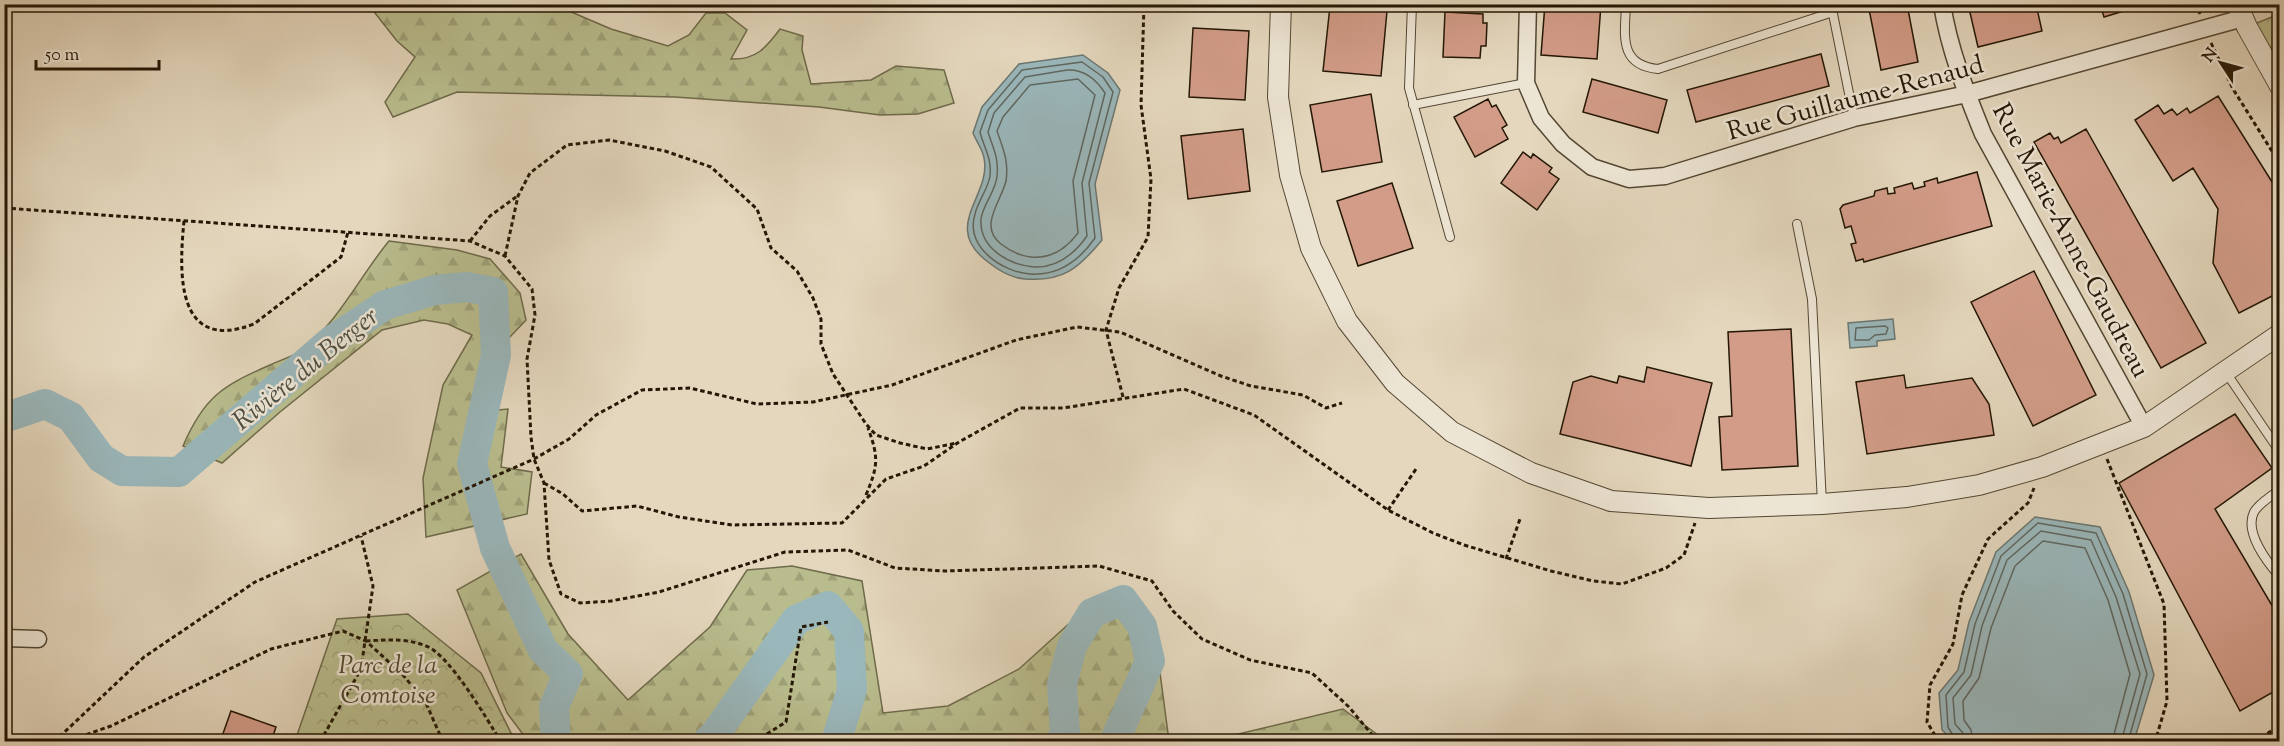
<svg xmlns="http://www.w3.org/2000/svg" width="2284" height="746" viewBox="0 0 2284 746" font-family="'Sorts Mill Goudy',serif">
	<defs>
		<pattern id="forest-firs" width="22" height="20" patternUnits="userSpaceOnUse" patternTransform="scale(1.5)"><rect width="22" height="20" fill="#b9bd8e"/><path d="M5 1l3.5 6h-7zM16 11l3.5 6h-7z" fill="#9fa279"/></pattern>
		<pattern id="park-crowns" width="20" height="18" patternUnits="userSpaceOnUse" patternTransform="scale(1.5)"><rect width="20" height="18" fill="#b9bd8e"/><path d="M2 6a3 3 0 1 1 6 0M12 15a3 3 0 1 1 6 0" fill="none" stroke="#9fa279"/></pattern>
	</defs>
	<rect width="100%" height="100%" fill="#e4d7bd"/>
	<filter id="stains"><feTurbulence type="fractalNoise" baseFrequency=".00333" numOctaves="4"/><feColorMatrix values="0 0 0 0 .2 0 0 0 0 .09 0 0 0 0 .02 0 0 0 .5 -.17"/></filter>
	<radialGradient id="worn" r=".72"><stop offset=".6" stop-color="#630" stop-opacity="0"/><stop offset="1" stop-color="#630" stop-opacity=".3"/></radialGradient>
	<path fill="url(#forest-firs)" stroke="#6e6a4a" stroke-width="1.5" d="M376 4 555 5 611 29 668 46 689 35 706 13H725L747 30 731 59C756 60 766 48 780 29L803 36 802 50 811 84 871 80 896 66 944 70 954 103 918 114 880 115 819 107 675 97 457 92 393 117 385 102 415 57 397 41 375 13Z
		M389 241 457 250 490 259 520 293 526 320 508 339 498 410 508 409 501 467 532 472 527 514 426 537 423 478 443 385 472 335 448 324 424 320 382 330 280 412 222 463 183 446C204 397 222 386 270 365 280 360 295 356 303 349 339 321 360 276 389 241Z
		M521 554 568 634 628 700 710 627 747 570 792 566 862 581 883 713 948 706 1019 669 1094 601 1153 620 1169 741H528L507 713 457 590Z
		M1343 709 1386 741H1209Z"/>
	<path fill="url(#park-crowns)" stroke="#6e6a4a" stroke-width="1.5" d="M2279 14V86L2247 27Z
		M408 614 481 673 511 733 518 741H295L337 619Z"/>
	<path fill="#9ab7bb" stroke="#6b7772" stroke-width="1.5" d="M1083 55 1108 73 1120 90 1095 184 1102 240C1079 268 1063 282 1025 279 1012 278 998 270 988 262 940 226 992 196 984 158 983 150 976 141 973 133L982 107 1019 64Z
		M1893 319 1895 339 1877 341V346L1850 348 1848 323Z
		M2035 517 2100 527 2129 592 2154 675 2134 741H1953L1942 730 1939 693 1958 670 1969 622 1996 552Z"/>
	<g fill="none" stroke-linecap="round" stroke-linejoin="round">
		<path stroke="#5f6760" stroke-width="1.5" d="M1082 62 1103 77 1113 92 1089 183 1095 238C1079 261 1059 276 1030 274 1002 272 965 247 975 214 978 201 988 189 990 176 992 158 984 148 980 132L988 110 1022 70Z
			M1067 70C1084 69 1096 79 1105 93L1082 183 1087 236C1075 253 1057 268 1034 267 1009 265 979 248 981 219 983 204 996 191 997 176 999 158 993 148 988 132L994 113 1025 77Z
			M1078 79 1095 95 1073 181 1078 233C1066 249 1051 259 1031 257 1020 256 1010 251 1001 244 978 226 1001 202 1006 181 1009 161 1003 149 997 131L1003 117 1030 85Z
			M1885 326 1888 328 1886 334 1875 335 1869 340H1855L1856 328Z
			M1957 742 1948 727 1946 695 1964 672 1975 624 2001 556 2038 523 2096 533 2123 594 2147 674 2128 742
			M1964 742 1963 733 1955 724 1953 698 1971 675 1982 626 2007 560 2041 531 2091 540 2116 597 2140 674 2121 742
			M1973 742 1971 730 1964 720 1963 701 1979 678 1991 628 2015 566 2043 541 2085 548 2108 600 2130 674 2112 742"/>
		<path stroke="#9ab7bb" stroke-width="30" d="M4 418 45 404 71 417 101 458 122 471 179 472 331 341 385 305 435 290 467 287 493 292 496 355 472 464 495 548 543 650 568 674 554 707 556 742
			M707 742 715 734 796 620 828 606 849 631 852 690 836 742
			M1060 742 1065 734 1062 684 1072 646 1092 613 1123 600 1142 626 1150 661 1114 742"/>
	</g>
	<path fill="#d29c88" stroke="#241705" stroke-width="1.5" d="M1545 4H1601L1597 59 1541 55Z
		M1868 4H1907L1918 62 1881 70Z
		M1968 4H2036L2042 31 1978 47Z
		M2100 4H2147L2104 17Z
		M1330 6 1387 11 1381 76 1323 71Z
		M1445 12 1483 14V23H1487L1486 46H1481L1480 58 1443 57Z
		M1193 28 1249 31 1245 100 1189 97Z
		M1821 54 1829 86 1696 122 1687 90Z
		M1592 79 1667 100 1658 133 1583 112Z
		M1371 94 1382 162 1322 172 1310 105Z
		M2218 96 2279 193 2273 266 2280 278V292L2239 313 2213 263 2218 209 2193 168 2173 181 2135 120 2158 105 2164 114 2172 109 2177 115 2187 108 2190 113Z
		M1488 99 1492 107 1496 105 1507 125 1502 128 1508 139 1475 157 1454 117Z
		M1243 129 1250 191 1188 199 1181 136Z
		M2086 129 2206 343 2161 368 2034 142 2050 133 2054 139 2058 137 2061 143Z
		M1523 152 1531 158 1533 154 1552 168 1549 172 1559 179 1537 210 1501 183Z
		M1977 172 1992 226 1864 262 1863 259 1856 261 1851 244 1856 243 1851 226 1845 228 1840 209 1843 205 1874 196 1875 191 1887 188 1888 194 1895 193 1894 188 1912 183 1914 189 1925 186 1924 182 1937 178 1938 183Z
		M1392 183 1413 248 1358 266 1337 201Z
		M2034 271 2096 395 2033 426 1971 302Z
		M1791 329 1798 466 1722 470 1719 417 1732 416 1728 332Z
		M1647 367 1712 383 1691 466 1560 434 1573 382 1591 376 1617 383 1619 376 1644 382Z
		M1904 375 1906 388 1972 378 1989 404 1994 435 1867 454 1856 382Z
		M2280 394V416L2274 407 2278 404 2274 397Z
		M2235 414 2272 468 2215 509 2280 619V688L2240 711 2119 483Z
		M231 711 276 727 271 742H220Z"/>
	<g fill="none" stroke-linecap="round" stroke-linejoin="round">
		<g stroke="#544733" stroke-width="10">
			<path id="service" d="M1412 4 1409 88 1450 237
				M1626 4C1625 35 1618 65 1658 69L1830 13
				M1831 4 1854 118
				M1413 105 1526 83
				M1797 224 1812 299 1822 504
				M2225 371 2280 452
				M2280 489C2272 496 2259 503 2254 512 2244 532 2267 562 2280 577"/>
		</g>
		<g stroke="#544733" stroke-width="19">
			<path id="minor" d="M1528 4 1526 83 1541 118 1563 144 1592 167 1629 179 1665 176 1854 118 1967 94 2243 18
				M1942 4C1949 49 1966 92 1983 134L2144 427
				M4 638 38 639"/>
		</g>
		<g stroke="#544733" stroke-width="22">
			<path id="tertiary" d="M1281 4 1278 97 1290 175 1311 248 1347 321 1395 383 1452 432 1531 473 1611 501 1709 508 1822 504 1907 497 1979 485 2042 467 2144 427 2280 334
				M2237 4 2247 27 2280 86"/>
		</g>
		<path stroke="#241705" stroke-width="3" stroke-dasharray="4.5 3" stroke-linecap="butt" d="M2197 4 2200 14
			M2272 39 2280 35
			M2211 43 2233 89 2280 164
			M4 208 470 241 505 256 532 289 535 315 527 359 531 437 534 459 544 483 549 560 561 594 580 603 611 601 659 592 785 552 848 550 895 568 945 571 1099 566 1152 581 1173 611 1202 639 1250 660 1312 673 1349 707 1378 742
			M184 221C179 272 175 354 254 324L341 257 348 232
			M470 241 490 216 516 197
			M505 256 518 196 530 173 567 145 609 140 665 151 711 167 757 209 771 248 797 271 813 298 821 319V344L833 374 866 424 876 435 900 443 927 449 957 443
			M1123 397 1106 330 1119 288 1148 237 1151 179 1141 105 1144 4
			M2107 459 2164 604 2167 701 2155 742
			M544 483 563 494 582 511 637 506 679 517 732 525 842 523 886 479 924 466 959 442 1020 408H1063L1184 389 1254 415 1388 510 1433 533 1464 545 1551 571 1593 581 1622 584 1666 568 1684 555 1695 523
			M866 495C878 466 879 458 868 428
			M1388 510 1416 469
			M1506 559 1520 519
			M366 641C386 640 407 638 426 646 449 654 487 719 501 742
			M54 742 144 657 255 582 534 459 569 439 596 415 642 390 690 388 757 404 813 402 892 385 1016 340 1077 327 1120 332 1221 376 1251 386 1303 395 1326 408 1342 403
			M65 742 111 726 271 649 343 631 366 641 403 675 426 703 443 742
			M320 742 361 669 373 586 361 536
			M754 742 786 722 801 627 828 622
			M1939 742 1927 722 1930 685 1953 644 1962 595 1988 539 2028 503 2034 488
			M2255 742 2280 725"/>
		<use href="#service" stroke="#ede5d4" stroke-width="8"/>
		<use href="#minor" stroke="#ede5d4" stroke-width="16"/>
		<use href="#tertiary" stroke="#ede5d4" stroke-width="20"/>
	</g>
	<g text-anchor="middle" stroke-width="5" stroke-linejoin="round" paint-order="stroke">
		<g font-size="26" fill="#241705" stroke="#ede5d4">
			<text transform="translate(1855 97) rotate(-15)" y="9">Rue Guillaume-Renaud</text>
			<text transform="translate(2072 240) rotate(62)" y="9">Rue Marie-Anne-Gaudreau</text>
		</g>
		<g font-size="26" font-style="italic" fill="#51492e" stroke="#ede5d4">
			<text x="388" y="673">Parc de la<tspan x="388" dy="30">Comtoise</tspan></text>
		</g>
		<g font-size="27" font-style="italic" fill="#4d4f45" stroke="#ede5d4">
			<text transform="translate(305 368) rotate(-39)" y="9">Rivière du Berger</text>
		</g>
	</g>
	<rect width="2284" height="746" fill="none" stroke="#e4d7bd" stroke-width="24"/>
	<rect x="6" y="6" width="2272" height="734" fill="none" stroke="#241705" stroke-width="3"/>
	<rect x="12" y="12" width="2260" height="722" fill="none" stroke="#241705" stroke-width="1.5"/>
	<g transform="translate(2221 63) rotate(306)" stroke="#ede5d4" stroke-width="4.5" paint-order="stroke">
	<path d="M0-4.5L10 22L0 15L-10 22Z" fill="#241705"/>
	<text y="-9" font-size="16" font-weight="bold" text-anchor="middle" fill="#241705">N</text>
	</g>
	<path d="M36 60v9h123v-9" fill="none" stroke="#241705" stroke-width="3"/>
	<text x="45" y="60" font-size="18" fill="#241705" stroke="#ede5d4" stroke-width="4.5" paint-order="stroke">50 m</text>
	<rect width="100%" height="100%" filter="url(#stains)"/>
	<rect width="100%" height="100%" fill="url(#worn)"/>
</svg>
